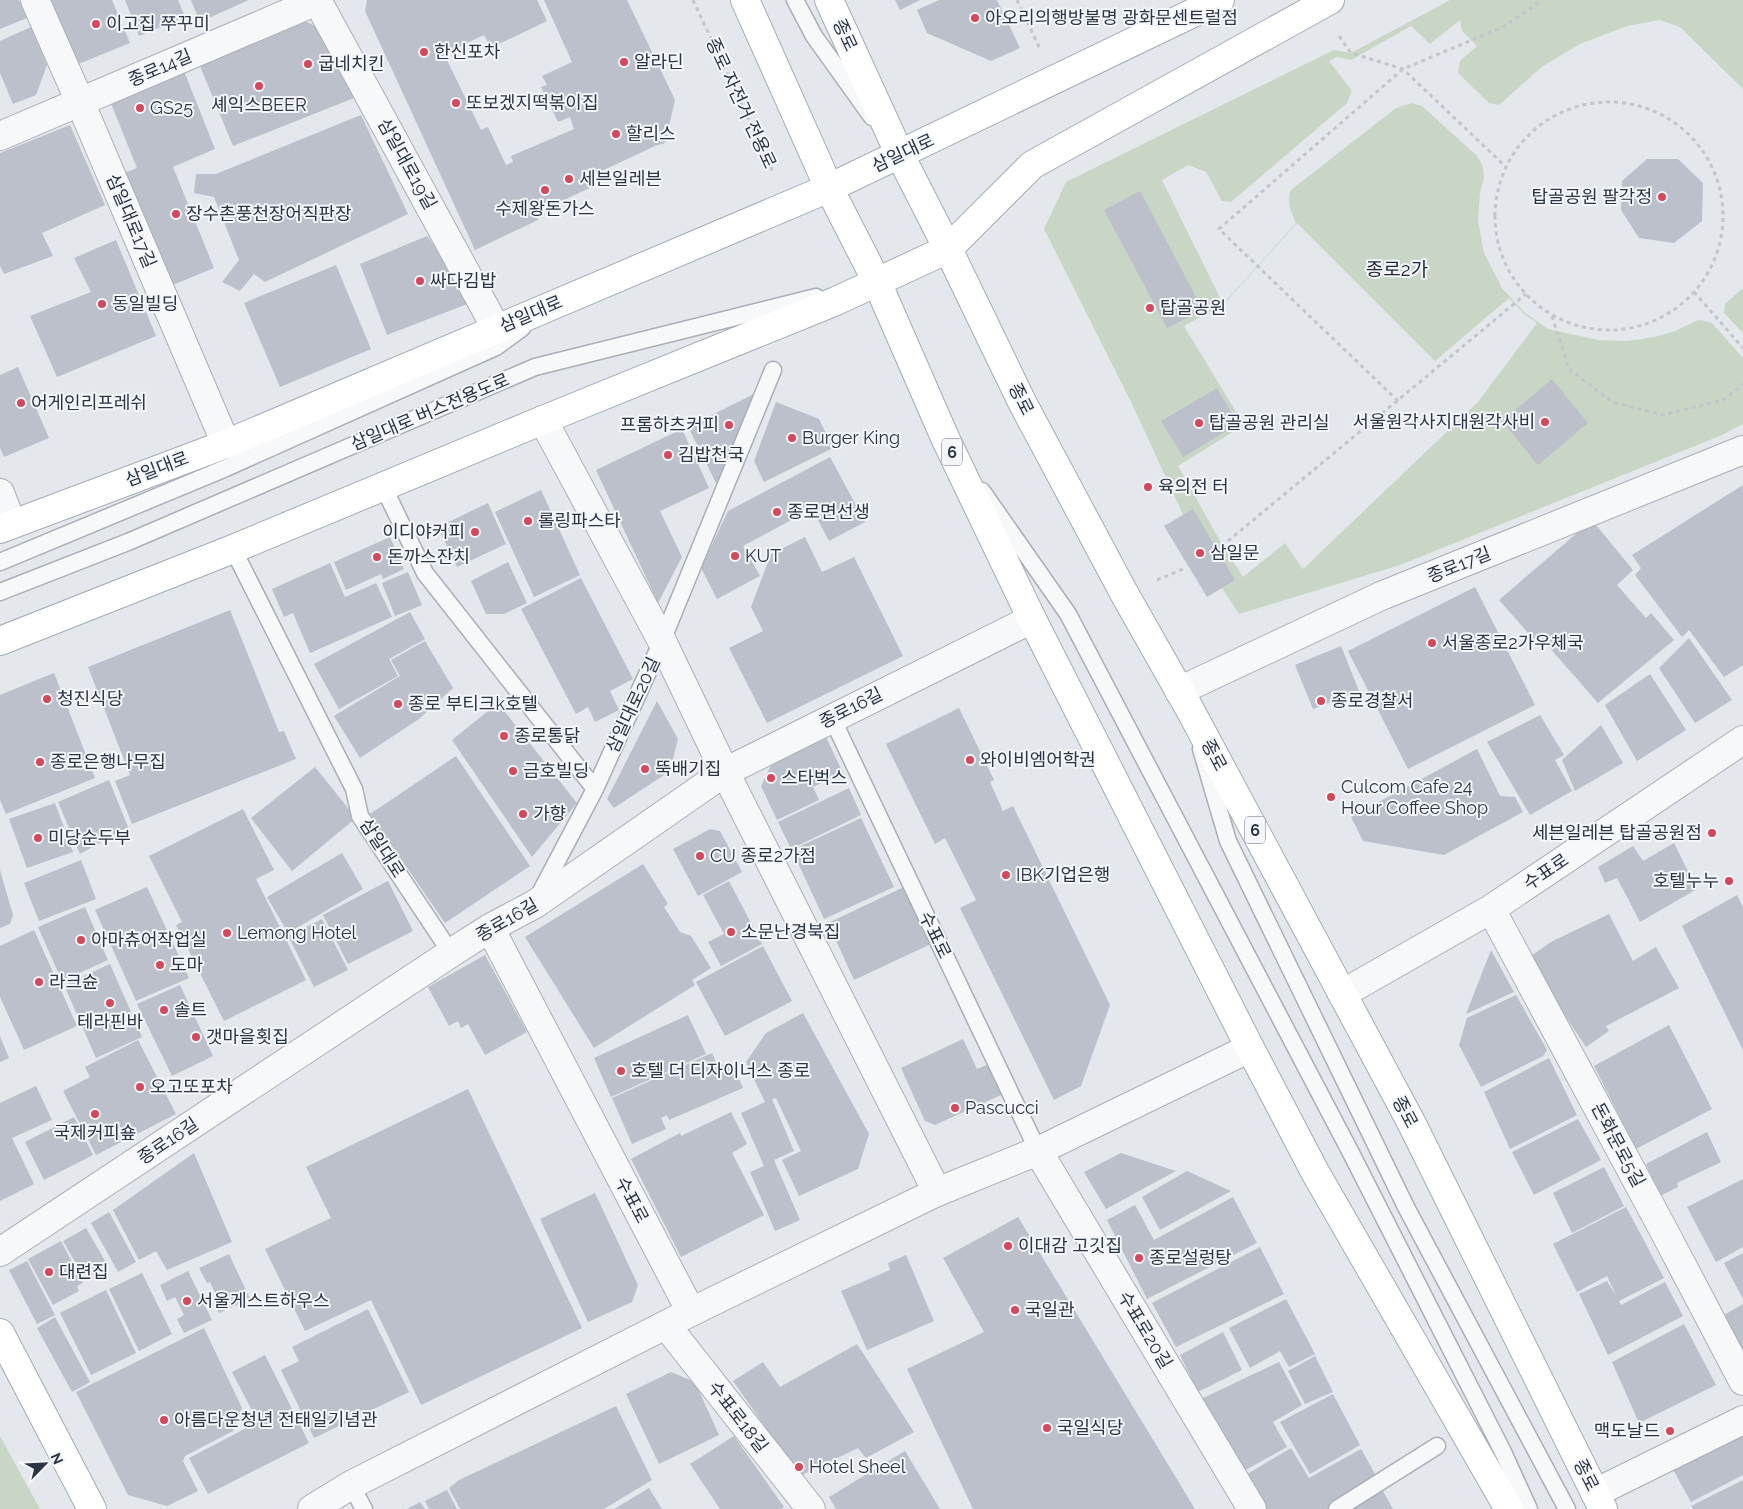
<svg xmlns="http://www.w3.org/2000/svg" width="1743" height="1509" viewBox="0 0 1743 1509" font-family="Raleway,'Noto Sans KR',sans-serif">
	<rect width="100%" height="100%" fill="#e4e7ec"/>
	<path fill="#c9d6c5" fill-rule="evenodd" d="M1450 0H1743V89L1680 27 1660 20 1627 26 1580 44 1543 66 1499 105 1489 103 1458 73 1460 61 1477 46 1462 31 1460 20 1430 44 1411 26 1351 60 1337 57 1329 61 1352 91 1347 103 1231 202 1222 201 1206 172 1188 165 1162 180 1223 304 1296 223C1291 211 1286 202 1291 190L1396 108 1412 103 1422 106 1476 155 1483 166 1484 179 1480 192 1478 221 1484 253 1502 288 1524 312 1548 329 1598 340 1627 341 1655 337 1675 331 1698 320 1705 321 1712 323 1743 358V424L1722 435 1400 565 1239 614 1204 560 1132 404 1044 229 1066 182 1334 50 1351 53ZM1297 223 1435 361 1509 298 1523 313 1537 323 1478 402 1303 569 1285 543 1243 577 1220 541 1178 466 1244 425 1184 326 1223 305Z
		M1743 288V333L1724 313 1725 304Z
		M0 1436 40 1509H0Z"/>
	<path fill="#bbc0ca" d="M0 0H19L27 18 0 29Z
		M42 0H112L130 43 71 67Z
		M125 0H178L185 17 139 36Z
		M191 0H249L200 22Z
		M367 0H537L547 21 491 48 484 35 444 54 481 130 488 127 506 165 513 162 511 156 574 129 570 117 558 122 541 87 547 85 542 76 572 62 544 0H627L675 100 665 143 655 146 591 176 596 185 536 213 538 220 475 250 365 11Z
		M895 0H920L900 10Z
		M939 0H997L1020 48 991 61 927 33 917 10Z
		M290 13 326 32 364 94 233 146 195 54Z
		M31 27 47 65 36 95 13 104 0 73V41Z
		M184 71 215 149 173 167 214 268 168 287 122 174 137 168 110 101Z
		M361 115 408 214 265 282 254 274 240 291 222 282 239 260 214 197 194 193 196 174H216Z
		M70 125 105 205 42 233 53 256 4 274 0 266V153Z
		M1647 159H1678L1703 183 1702 221 1674 243 1639 238 1621 210 1622 181Z
		M1140 191 1203 310 1167 328 1104 210Z
		M427 236 475 301 387 335 360 264Z
		M116 240 156 336 57 377 30 316 91 292 74 258Z
		M336 265 371 349 280 387 244 303Z
		M18 367 49 438 4 457 0 448V375Z
		M1552 379 1588 423 1538 465 1502 421Z
		M1217 388 1238 424 1183 457 1161 421Z
		M758 392 718 487 688 427Z
		M776 402 819 419 833 448 764 482 754 461Z
		M682 429 709 488 660 511 682 557 658 603 596 470Z
		M830 457 865 522 829 541 812 509 743 546 760 576 717 599 701 568 728 511Z
		M1743 485V665L1724 677 1689 630 1682 637 1635 575 1641 568 1632 555Z
		M541 490 580 575 534 597 495 512Z
		M488 503 506 544 457 567 438 527Z
		M1193 509 1235 580 1207 597 1164 526Z
		M1592 520 1633 570 1617 585 1646 618 1651 613 1674 640 1598 703 1541 638 1537 643 1499 600Z
		M390 537 404 569 383 579 381 574 346 590 334 562Z
		M805 537 822 572 854 557 903 656 767 723 729 648 763 631 751 607 771 554Z
		M508 562 527 603 504 614H486L471 581Z
		M330 563 345 597 376 583 392 617 310 653 293 613 284 617 272 589Z
		M408 572 422 605 395 616 382 583Z
		M581 578 633 679 610 691 619 710 595 722 588 707 576 714 521 609Z
		M1475 587 1535 705 1408 769 1348 651Z
		M230 610 279 732 284 731 296 759 132 824 115 781 130 775 88 667Z
		M410 612 425 639 389 659 398 676 339 709 314 664Z
		M1689 638 1732 700 1695 723 1659 668Z
		M425 641 453 688 419 719 360 758 334 716 403 674 400 676 391 660Z
		M1341 646 1359 691 1313 709 1295 665Z
		M54 673 95 778 6 814 0 800V695Z
		M1650 674 1686 730 1637 761 1605 705Z
		M657 701 678 739 670 771 614 808 607 799Z
		M498 703 577 803 532 857 452 740Z
		M959 708 994 780 990 782 1003 811 1013 806 1110 1005 1081 1086 1054 1100 960 908 976 900 945 838 935 844 886 744Z
		M1540 715 1564 755 1555 760 1572 791 1530 815 1487 742Z
		M1601 725 1623 763 1575 791 1562 760Z
		M826 737 843 773 813 787 819 800 777 820 761 786 772 763Z
		M1477 749 1500 796 1515 797 1523 812 1444 855 1363 841 1351 817Z
		M456 756 530 866 445 923 370 814Z
		M315 767 356 818 292 871 251 818Z
		M109 780 128 827 80 854 58 802Z
		M849 788 861 815 791 849 778 822Z
		M55 803 73 852 27 868 9 819Z
		M243 809 274 870 256 879 306 980 224 1021 176 925 182 922 149 856Z
		M861 818 894 887 824 919 792 850Z
		M710 829 720 831 742 872 698 896 673 849Z
		M1674 843 1697 889 1640 922 1617 878 1605 883 1598 867 1633 846 1643 861Z
		M342 853 363 889 288 933 267 897Z
		M81 860 96 899 39 921 24 883Z
		M643 864 668 904 664 907 680 932 691 936 711 968 692 980 695 985 594 1048 525 937Z
		M0 870 13 915 10 924 0 928Z
		M388 881 413 931 348 964 323 915Z
		M729 881 762 944 721 966 708 942 724 934 703 895Z
		M906 886 933 943 854 980 828 923Z
		M147 887 189 978 136 1001 95 910Z
		M1737 895 1743 907V1050L1682 926Z
		M85 907 108 960 62 981 38 927Z
		M1609 914 1633 961 1656 947 1679 988 1606 1026 1609 1031 1586 1047 1560 1008 1531 956 1551 942Z
		M322 919 348 970 314 987 288 936Z
		M34 930 77 1026 24 1050 0 997V946Z
		M763 946 792 1001 725 1036 696 982Z
		M1491 950 1514 992 1466 1014Z
		M485 955 527 1032 485 1055 468 1024 461 1028 458 1021 449 1026 428 987Z
		M110 964 142 1037 96 1058 64 985Z
		M180 985 213 1056 172 1076 137 1004Z
		M1516 995 1547 1050 1543 1056 1481 1087 1459 1045 1467 1018Z
		M803 1013 869 1134 858 1169 799 1196 782 1160 801 1151 776 1098 772 1099 794 1151 774 1160 800 1220 775 1231 750 1172 764 1166 741 1113 765 1102 746 1062 766 1033Z
		M688 1015 706 1054 611 1097 594 1058Z
		M1669 1025 1712 1109 1636 1149 1594 1066Z
		M0 1036 9 1058 0 1062Z
		M963 1039 977 1069 987 1065 1001 1095 935 1125 925 1121 901 1068Z
		M138 1040 176 1114 96 1155 63 1091 90 1077 85 1067Z
		M712 1053 718 1067 731 1061 743 1088 669 1120 667 1115 661 1118 666 1129 632 1144 612 1098Z
		M1549 1058 1577 1115 1510 1149 1484 1092Z
		M36 1086 52 1120 12 1138 34 1184 0 1201V1103Z
		M468 1089 582 1328 421 1405 371 1300 305 1331 265 1249 331 1218 306 1167Z
		M731 1112 747 1144 732 1153 764 1215 681 1257 631 1159 680 1133 681 1136Z
		M74 1117 93 1155 44 1180 25 1142Z
		M1578 1119 1601 1160 1534 1195 1512 1152Z
		M1707 1132 1721 1162 1677 1183 1678 1187 1660 1196 1646 1164Z
		M194 1153 232 1242 167 1270 156 1251 139 1260 113 1210Z
		M1121 1153 1176 1171 1106 1209 1084 1172Z
		M1604 1167 1624 1206 1572 1233 1553 1193Z
		M1187 1171 1231 1191 1160 1230 1142 1197Z
		M1743 1179V1247L1716 1262 1687 1207Z
		M595 1193 638 1285 632 1302 588 1322 540 1219Z
		M1233 1197 1257 1243 1147 1299 1107 1220 1135 1205 1154 1240Z
		M1626 1207 1664 1278 1619 1301 1621 1305 1665 1282 1683 1316 1608 1355 1579 1294 1607 1281 1617 1297 1607 1276 1577 1292 1553 1244Z
		M109 1212 136 1262 118 1272 91 1223Z
		M1018 1217 1195 1509H973L907 1369 984 1332 943 1258Z
		M86 1228 108 1266 85 1279 63 1241Z
		M61 1241 83 1283 77 1286 79 1291 53 1305 28 1259Z
		M1260 1247 1284 1294 1176 1347 1152 1303Z
		M1743 1253V1299L1724 1263Z
		M229 1254 250 1299 219 1313 215 1304 219 1302 210 1282 207 1283 199 1268Z
		M906 1255 934 1321 867 1350 841 1291 890 1270 888 1263Z
		M27 1261 55 1315 37 1324 9 1270Z
		M188 1271 212 1320 184 1333 177 1319 184 1315 175 1297 167 1301 160 1285Z
		M142 1273 172 1334 139 1351 109 1289Z
		M106 1290 136 1353 91 1375 60 1313Z
		M1286 1299 1315 1354 1289 1367 1280 1351 1250 1368 1229 1328Z
		M1743 1304V1362L1719 1318Z
		M368 1309 409 1392 314 1438 281 1370 299 1361 292 1347Z
		M55 1317 90 1382 72 1392 37 1328Z
		M1684 1324 1716 1385 1639 1423 1612 1362Z
		M204 1328 242 1408 233 1431 185 1456 183 1461 198 1491 167 1506 128 1495 76 1392Z
		M1223 1332 1242 1370 1198 1392 1180 1355Z
		M857 1344 914 1432 866 1458 858 1448 800 1476 733 1381 763 1362 780 1387Z
		M265 1355 309 1443 208 1494 189 1458 258 1422 232 1372Z
		M1315 1356 1333 1392 1305 1404 1288 1371Z
		M1279 1362 1302 1405 1273 1422 1287 1447 1242 1472 1201 1399Z
		M671 1372 695 1382 719 1435 659 1464 626 1394Z
		M1333 1394 1360 1445 1310 1474 1280 1422Z
		M616 1406 652 1480 604 1509H460L449 1488 459 1480Z
		M1743 1427V1475L1691 1502 1671 1466Z
		M734 1436 784 1507 781 1509H720L690 1464Z
		M1291 1448 1309 1478 1361 1449 1379 1481 1330 1509H1264L1244 1476Z
		M905 1451 940 1509H836L829 1497Z
		M1743 1480V1509H1693L1691 1506Z
		M1380 1486 1393 1509H1343Z
		M649 1488 662 1509H614Z
		M447 1490 457 1509H429L425 1501Z
		M420 1502 425 1509H407Z"/>
	<g fill="none" stroke-linecap="round" stroke-linejoin="round">
		<g stroke="#a9aeb7" stroke-width="19">
			<path id="service" d="M795 0 814 36 872 117
				M383 486 425 573 595 789
				M982 491 1068 614 1351 1153 1503 1452 1529 1509
				M233 549 354 789 360 816 451 953
				M0 562 226 468 496 347 522 328
				M0 592 128 542 535 367 816 297
				M832 718 1038 1151
				M1201 749 1228 841 1406 1207 1567 1509
				M538 897 595 789 662 641 773 370
				M351 1485 364 1509
				M1337 1509 1437 1446"/>
		</g>
		<g stroke="#a9aeb7" stroke-width="30">
			<path id="minor" d="M35 0 80 102 226 444
				M317 0 496 328
				M0 136 319 0
				M543 420 662 641 725 772 937 1192
				M0 493 12 524
				M1179 691 1381 596 1743 450
				M1491 909 1664 1231 1743 1381
				M490 928 691 1312
				M1342 994 1491 909 1743 740
				M1038 1151 1252 1509
				M0 1252 451 953 490 928 535 904 725 772 1032 619
				M666 1325 811 1509
				M1595 1493 1743 1420"/>
		</g>
		<g stroke="#a9aeb7" stroke-width="30">
			<path id="tertiary" d="M312 1509 351 1485 691 1312 937 1192 1038 1151 1250 1048"/>
		</g>
		<g stroke="#a3abb8" stroke-width="30">
			<path id="primary" d="M745 0 829 188 877 282 946 440 1032 619 1250 1048 1315 1172 1509 1509
				M829 0 900 155 948 249 1022 402 1124 593 1188 706 1411 1122 1603 1509
				M0 529 226 444 829 188 1220 0
				M0 641 233 549 543 420 836 301 948 249 1032 165 1330 0
				M0 1333 92 1509"/>
		</g>
		<path stroke="#c2c5cb" stroke-width="3" stroke-dasharray="4 4" stroke-linecap="butt" d="M693 0 774 174
			M1017 0 1040 49
			M1339 36 1351 53 1403 69 1506 167
			M1495 216a114 114 0 1 1 228 0a114 114 0 1 1-228 0Z
			M1694 292 1743 348
			M1552 316 1569 369 1612 402 1663 415 1723 400 1743 384
			M1398 401 1219 229 1403 69 1503 27 1543 0
			M1228 541 1526 294
			M1157 580 1183 569"/>
		<use href="#service" stroke="#f7f8fa" stroke-width="16"/>
		<use href="#minor" stroke="#f7f8fa" stroke-width="28"/>
		<use href="#tertiary" stroke="#f7f8fa" stroke-width="28"/>
		<use href="#primary" stroke="#fff" stroke-width="28"/>
	</g>
	<g fill="#d1495b" stroke="#f4f6f9" stroke-width="2">
		<circle cx="975" cy="18" r="5"/>
		<circle cx="96" cy="24" r="5"/>
		<circle cx="424" cy="52" r="5"/>
		<circle cx="624" cy="62" r="5"/>
		<circle cx="308" cy="64" r="5"/>
		<circle cx="259" cy="86" r="5"/>
		<circle cx="456" cy="103" r="5"/>
		<circle cx="140" cy="108" r="5"/>
		<circle cx="616" cy="134" r="5"/>
		<circle cx="569" cy="179" r="5"/>
		<circle cx="545" cy="190" r="5"/>
		<circle cx="1662" cy="197" r="5"/>
		<circle cx="176" cy="214" r="5"/>
		<circle cx="420" cy="281" r="5"/>
		<circle cx="102" cy="304" r="5"/>
		<circle cx="1150" cy="308" r="5"/>
		<circle cx="21" cy="403" r="5"/>
		<circle cx="1545" cy="422" r="5"/>
		<circle cx="1199" cy="423" r="5"/>
		<circle cx="729" cy="425" r="5"/>
		<circle cx="792" cy="438" r="5"/>
		<circle cx="668" cy="455" r="5"/>
		<circle cx="1148" cy="487" r="5"/>
		<circle cx="777" cy="512" r="5"/>
		<circle cx="528" cy="521" r="5"/>
		<circle cx="475" cy="532" r="5"/>
		<circle cx="1200" cy="553" r="5"/>
		<circle cx="735" cy="556" r="5"/>
		<circle cx="377" cy="557" r="5"/>
		<circle cx="1432" cy="643" r="5"/>
		<circle cx="47" cy="699" r="5"/>
		<circle cx="1321" cy="701" r="5"/>
		<circle cx="398" cy="704" r="5"/>
		<circle cx="504" cy="736" r="5"/>
		<circle cx="970" cy="760" r="5"/>
		<circle cx="40" cy="762" r="5"/>
		<circle cx="645" cy="769" r="5"/>
		<circle cx="513" cy="771" r="5"/>
		<circle cx="771" cy="778" r="5"/>
		<circle cx="1331" cy="797" r="5"/>
		<circle cx="523" cy="814" r="5"/>
		<circle cx="1712" cy="833" r="5"/>
		<circle cx="38" cy="838" r="5"/>
		<circle cx="700" cy="856" r="5"/>
		<circle cx="1006" cy="875" r="5"/>
		<circle cx="1729" cy="881" r="5"/>
		<circle cx="731" cy="932" r="5"/>
		<circle cx="227" cy="933" r="5"/>
		<circle cx="81" cy="940" r="5"/>
		<circle cx="160" cy="965" r="5"/>
		<circle cx="39" cy="982" r="5"/>
		<circle cx="110" cy="1003" r="5"/>
		<circle cx="164" cy="1010" r="5"/>
		<circle cx="196" cy="1037" r="5"/>
		<circle cx="621" cy="1071" r="5"/>
		<circle cx="140" cy="1087" r="5"/>
		<circle cx="955" cy="1108" r="5"/>
		<circle cx="95" cy="1114" r="5"/>
		<circle cx="1008" cy="1246" r="5"/>
		<circle cx="1139" cy="1258" r="5"/>
		<circle cx="49" cy="1272" r="5"/>
		<circle cx="187" cy="1301" r="5"/>
		<circle cx="1015" cy="1310" r="5"/>
		<circle cx="164" cy="1420" r="5"/>
		<circle cx="1047" cy="1428" r="5"/>
		<circle cx="1670" cy="1431" r="5"/>
		<circle cx="799" cy="1467" r="5"/>
	</g>
	<g text-anchor="middle" stroke-width="4" stroke-linejoin="round" paint-order="stroke">
		<g fill="#f4f6f9" stroke="#676e7b" stroke-width="1">
			<rect x="942" y="438.5" width="20" height="27" rx="4"/>
			<rect x="1245" y="816.5" width="20" height="27" rx="4"/>
		</g>
		<g font-size="16" font-weight="bold" fill="#2b3445">
			<text x="952" y="458">6</text>
			<text x="1255" y="836">6</text>
		</g>
		<g font-size="18" fill="#2b3445" stroke="#f4f6f9" text-anchor="start">
			<text x="985" y="24">아오리의행방불명 광화문센트럴점</text>
			<text x="106" y="30">이고집 쭈꾸미</text>
			<text x="434" y="58">한신포차</text>
			<text x="634" y="68">알라딘</text>
			<text x="318" y="70">굽네치킨</text>
			<text x="466" y="109">또보겠지떡볶이집</text>
			<text x="259" y="111" text-anchor="middle">셰익스BEER</text>
			<text x="150" y="114">GS25</text>
			<text x="626" y="140">할리스</text>
			<text x="579" y="185">세븐일레븐</text>
			<text x="1652" y="203" text-anchor="end">탑골공원 팔각정</text>
			<text x="545" y="215" text-anchor="middle">수제왕돈가스</text>
			<text x="186" y="220">장수촌풍천장어직판장</text>
			<text x="430" y="287">싸다김밥</text>
			<text x="112" y="310">동일빌딩</text>
			<text x="1160" y="314">탑골공원</text>
			<text x="31" y="409">어게인리프레쉬</text>
			<text x="1535" y="428" text-anchor="end">서울원각사지대원각사비</text>
			<text x="1209" y="429">탑골공원 관리실</text>
			<text x="719" y="431" text-anchor="end">프롬하츠커피</text>
			<text x="802" y="444">Burger King</text>
			<text x="678" y="461">김밥천국</text>
			<text x="1158" y="493">육의전 터</text>
			<text x="787" y="518">종로면선생</text>
			<text x="538" y="527">롤링파스타</text>
			<text x="465" y="538" text-anchor="end">이디야커피</text>
			<text x="1210" y="559">삼일문</text>
			<text x="745" y="562">KUT</text>
			<text x="387" y="563">돈까스잔치</text>
			<text x="1442" y="649">서울종로2가우체국</text>
			<text x="57" y="705">청진식당</text>
			<text x="1331" y="707">종로경찰서</text>
			<text x="408" y="710">종로 부티크k호텔</text>
			<text x="514" y="742">종로통닭</text>
			<text x="980" y="766">와이비엠어학권</text>
			<text x="50" y="768">종로은행나무집</text>
			<text x="655" y="775">뚝배기집</text>
			<text x="523" y="777">금호빌딩</text>
			<text x="781" y="784">스타벅스</text>
			<text x="1341" y="793">Culcom Cafe 24<tspan x="1341" dy="21">Hour Coffee Shop</tspan></text>
			<text x="533" y="820">가향</text>
			<text x="1702" y="839" text-anchor="end">세븐일레븐 탑골공원점</text>
			<text x="48" y="844">미당순두부</text>
			<text x="710" y="862">CU 종로2가점</text>
			<text x="1016" y="881">IBK기업은행</text>
			<text x="1719" y="887" text-anchor="end">호텔누누</text>
			<text x="741" y="938">소문난경북집</text>
			<text x="237" y="939">Lemong Hotel</text>
			<text x="91" y="946">아마츄어작업실</text>
			<text x="170" y="971">도마</text>
			<text x="49" y="988">라크슌</text>
			<text x="174" y="1016">솔트</text>
			<text x="110" y="1028" text-anchor="middle">테라핀바</text>
			<text x="206" y="1043">갯마을횟집</text>
			<text x="631" y="1077">호텔 더 디자이너스 종로</text>
			<text x="150" y="1093">오고또포차</text>
			<text x="965" y="1114">Pascucci</text>
			<text x="95" y="1139" text-anchor="middle">국제커피숖</text>
			<text x="1018" y="1252">이대감 고깃집</text>
			<text x="1149" y="1264">종로설렁탕</text>
			<text x="59" y="1278">대련집</text>
			<text x="197" y="1307">서울게스트하우스</text>
			<text x="1025" y="1316">국일관</text>
			<text x="174" y="1426">아름다운청년 전태일기념관</text>
			<text x="1057" y="1434">국일식당</text>
			<text x="1660" y="1437" text-anchor="end">맥도날드</text>
			<text x="809" y="1473">Hotel Sheel</text>
		</g>
		<g font-size="18" fill="#2b3445" stroke="#f4f6f9">
			<text transform="translate(845 35) rotate(65)" y="6">종로</text>
			<text transform="translate(160 68) rotate(-23)" y="6">종로14길</text>
			<text transform="translate(741 103) rotate(65)" y="6">종로 자전거 전용로</text>
			<text transform="translate(903 153) rotate(-25)" y="6">삼일대로</text>
			<text transform="translate(407 164) rotate(61)" y="6">삼일대로19길</text>
			<text transform="translate(131 221) rotate(67)" y="6">삼일대로17길</text>
			<text transform="translate(531 314) rotate(-23)" y="6">삼일대로</text>
			<text transform="translate(1021 399) rotate(63)" y="6">종로</text>
			<text transform="translate(430 412) rotate(-23)" y="6">삼일대로 버스전용도로</text>
			<text transform="translate(157 469) rotate(-21)" y="6">삼일대로</text>
			<text transform="translate(1459 565) rotate(-22)" y="6">종로17길</text>
			<text transform="translate(633 705) rotate(-65)" y="6">삼일대로20길</text>
			<text transform="translate(851 708) rotate(-27)" y="6">종로16길</text>
			<text transform="translate(1214 755) rotate(62)" y="6">종로</text>
			<text transform="translate(382 848) rotate(57)" y="6">삼일대로</text>
			<text transform="translate(1546 872) rotate(-34)" y="6">수표로</text>
			<text transform="translate(507 920) rotate(-30)" y="6">종로16길</text>
			<text transform="translate(935 935) rotate(64)" y="6">수표로</text>
			<text transform="translate(1405 1112) rotate(62)" y="6">종로</text>
			<text transform="translate(168 1141) rotate(-34)" y="6">종로16길</text>
			<text transform="translate(1618 1145) rotate(62)" y="6">돈화문로5길</text>
			<text transform="translate(632 1200) rotate(62)" y="6">수표로</text>
			<text transform="translate(1145 1330) rotate(59)" y="6">수표로20길</text>
			<text transform="translate(738 1417) rotate(52)" y="6">수표로18길</text>
			<text transform="translate(1586 1475) rotate(63)" y="6">종로</text>
		</g>
		<g font-size="19" fill="#1d2536" stroke="#f4f6f9">
			<text x="1397" y="276">종로2가</text>
		</g>
	</g>
	<g transform="translate(45 1464) rotate(66)" stroke="#f4f6f9" stroke-width="4" paint-order="stroke">
	<path d="M0-4L9 19L0 12L-9 19Z" fill="#2b3445"/>
	<text y="-8" font-size="14" font-weight="bold" text-anchor="middle" fill="#2b3445">N</text>
	</g>
</svg>
